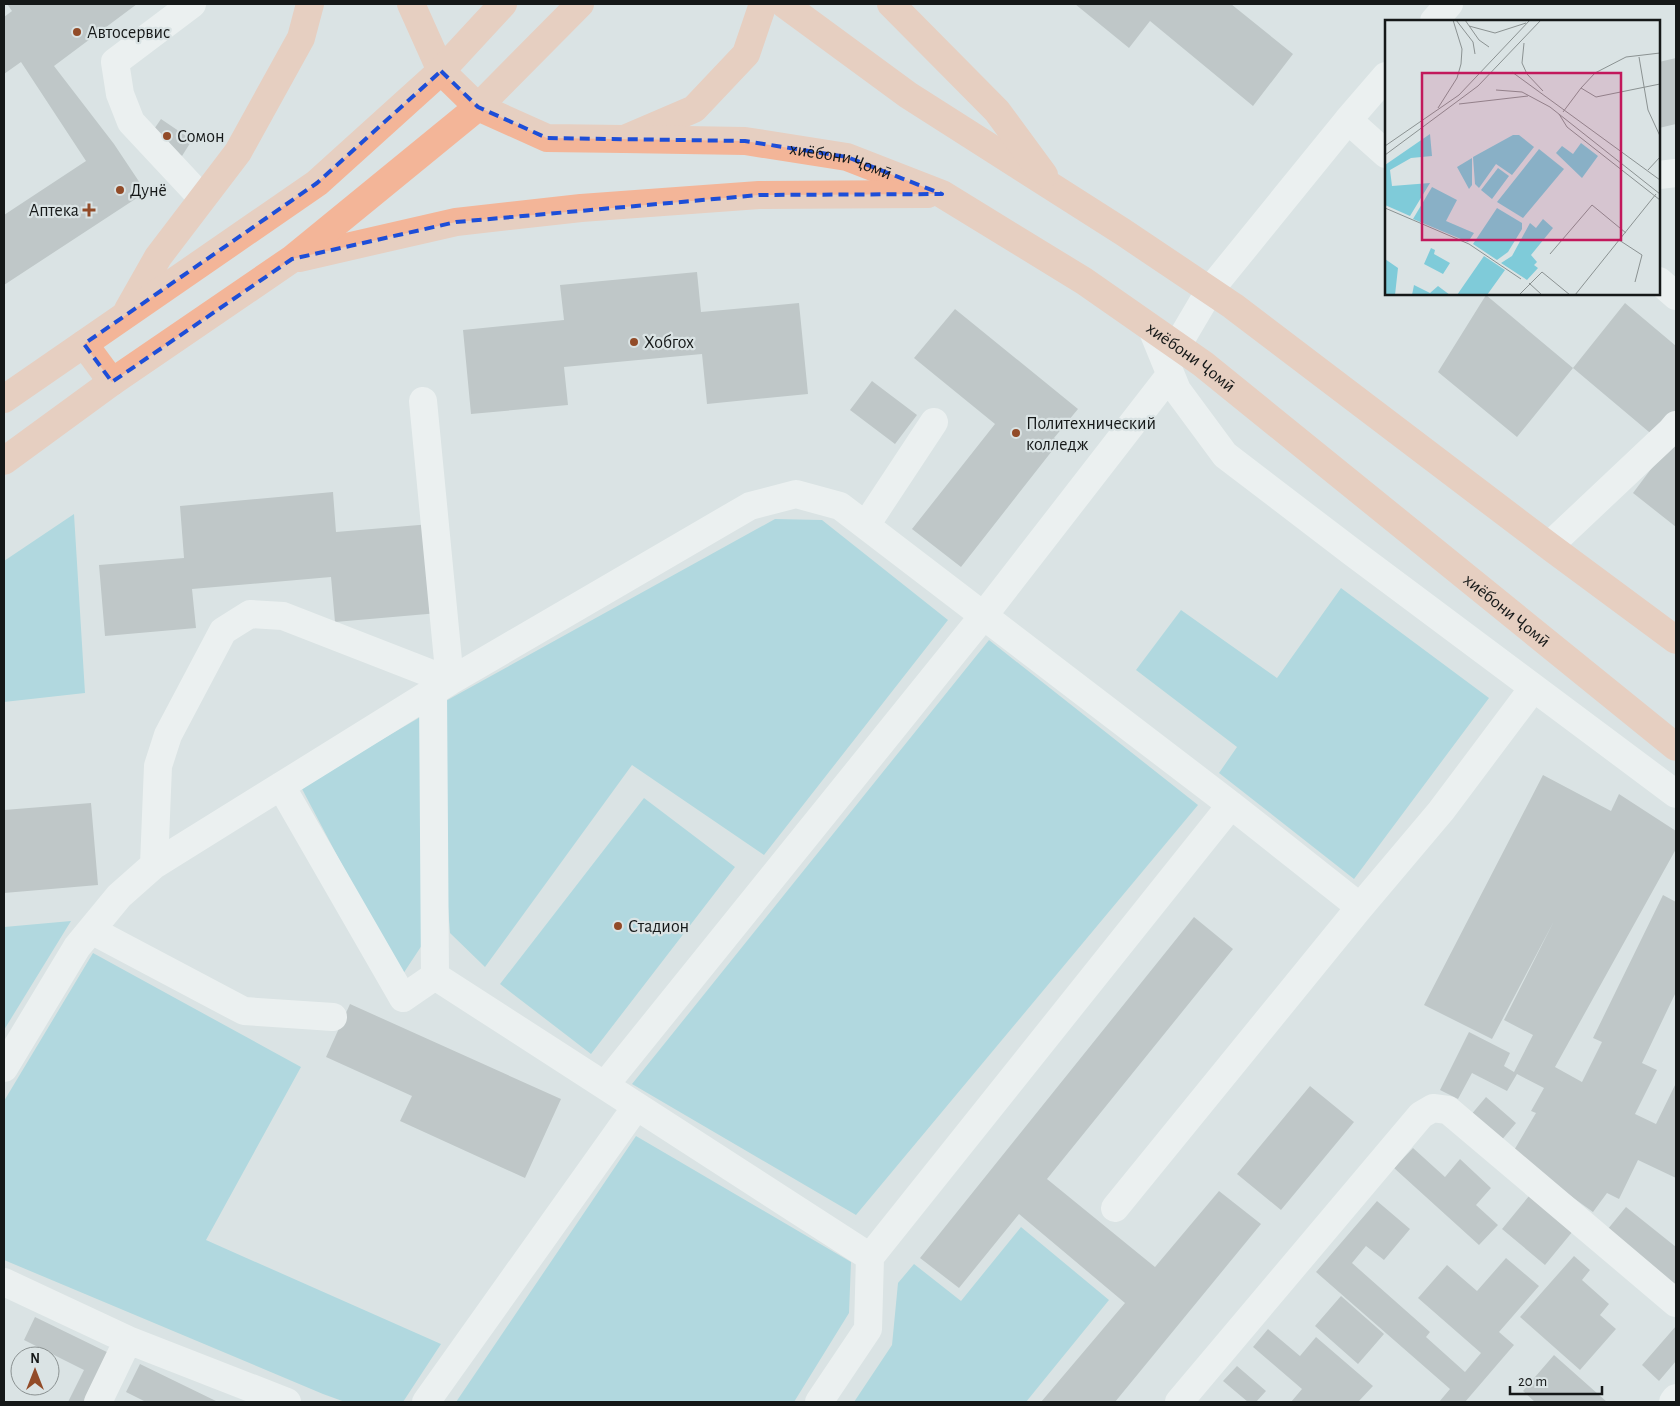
<svg xmlns="http://www.w3.org/2000/svg" width="1680" height="1406" viewBox="0 0 1680 1406" font-family="'Alegreya Sans',sans-serif">
	<rect width="100%" height="100%" fill="#dae3e4"/>
	<path fill="#7fcbd9" d="M74 514 85 693 4 702V561Z
		M775 519 822 520 948 620 764 855 632 765 485 967 450 933 433 708Z
		M1341 588 1489 698 1354 879 1219 773 1237 747 1136 670 1181 610 1277 678Z
		M989 640 1198 805 856 1215 632 1084Z
		M422 716 426 939 401 977 301 787Z
		M644 798 735 867 591 1054 500 984Z
		M71 921 4 1030V927Z
		M93 953 301 1067 206 1240 441 1344 403 1402H345L323 1394 4 1260V1101Z
		M636 1136 851 1262 849 1313 794 1402H456Z
		M1021 1227 1109 1300 1026 1402H854L892 1345 898 1283 914 1264 961 1301Z"/>
	<path fill="#9da5a7" d="M7 4H137L54 66 114 144 146 192 4 285V215L86 161 21 62 4 74V17L12 11Z
		M1075 4H1231L1293 54 1253 106 1150 21 1129 48Z
		M1676 58V124L1659 128V62Z
		M161 119 192 140 182 156 150 135Z
		M697 272 701 312 799 303 808 394 707 404 702 354 564 367 568 405 471 414 463 330 564 320 560 285Z
		M1486 295 1573 368 1517 437 1438 372Z
		M1625 303 1676 346V411L1655 437 1573 368Z
		M955 309 1078 409 1054 438 1059 442 961 567 912 529 995 424 914 358Z
		M872 381 917 415 895 444 850 410Z
		M1672 441 1676 445V527L1633 493Z
		M333 492 336 532 431 524 439 613 335 622 331 577 192 589 196 628 105 636 99 565 184 558 180 506Z
		M1543 775 1611 811 1619 794 1676 831V849L1555 1067 1582 1082 1602 1042 1593 1038 1663 895 1676 902V992L1642 1063 1657 1070 1635 1114 1656 1124 1676 1083V1178L1638 1160 1619 1199 1607 1193 1593 1212 1554 1184 1510 1157 1536 1113 1531 1111 1544 1088 1517 1074 1507 1091 1472 1073 1458 1099 1440 1090 1469 1032 1510 1053 1504 1066 1514 1072 1533 1035 1504 1020 1554 921 1492 1039 1424 1005Z
		M91 803 98 885 4 893V810Z
		M1194 917 1233 949 1047 1179 1155 1267 1219 1191 1261 1224 1115 1402H1041L1125 1303 1019 1214 959 1288 920 1258Z
		M350 1004 561 1099 525 1178 400 1121 412 1096 326 1057Z
		M1310 1086 1354 1122 1281 1210 1237 1174Z
		M1486 1097 1516 1123 1500 1142 1470 1116Z
		M1413 1148 1445 1177 1460 1159 1491 1188 1476 1205 1498 1225 1479 1245 1394 1168Z
		M1529 1196 1573 1231 1545 1265 1502 1229Z
		M1377 1201 1410 1229 1384 1260 1366 1246 1352 1263 1430 1332 1426 1337 1465 1372 1481 1353 1418 1298 1447 1265 1477 1291 1506 1258 1539 1286 1499 1332 1514 1345 1465 1402H1439L1450 1389 1316 1272Z
		M1626 1207 1676 1247V1287L1607 1230Z
		M1574 1256 1590 1270 1582 1280 1609 1304 1600 1315 1616 1329 1580 1370 1520 1317Z
		M1341 1296 1384 1334 1358 1364 1315 1326Z
		M35 1317 113 1355 89 1402H68L84 1370 24 1340Z
		M1676 1326V1361L1659 1381 1642 1365Z
		M1268 1329 1300 1356 1316 1337 1373 1386 1358 1402H1291L1302 1389 1253 1347Z
		M1554 1355 1607 1402H1535L1523 1391Z
		M140 1364 218 1402H146L126 1392Z
		M1237 1366 1266 1391 1256 1402H1248L1223 1381Z"/>
	<g fill="none" stroke-linecap="round" stroke-linejoin="round">
		<path stroke="#fff" stroke-width="28" d="M192 4 115 62 120 94 131 122 202 198
			M1434 21 1449 4
			M1386 76 1348 120 1386 154
			M1659 175 1676 173
			M1659 281 1676 296
			M1152 329 1177 390 1225 455 1352 552 1676 794
			M1177 346 1210 290 1348 120
			M866 525 934 422
			M1549 546 1671 431 1676 425
			M433 692 435 976 870 1257
			M281 786 403 998 435 976
			M154 865 158 766 168 735 223 631 250 614 283 616 450 681 423 401
			M91 930 244 1011 333 1017
			M4 1068 77 947 119 896 154 865 450 681 750 506 796 494 840 506 1231 805 1360 907 1441 811 1531 691
			M605 1085 984 615 1170 375
			M1115 1208 1360 907
			M4 1282 128 1340 287 1402
			M98 1402 128 1340
			M426 1402 636 1107
			M819 1402 868 1329 870 1257 1231 805
			M1179 1402 1421 1115 1433 1108 1448 1110 1676 1303
			M1673 1402 1676 1398"/>
		<g stroke="#f3b598" stroke-width="28">
			<path d="M411 4 441 71 478 107 547 138 624 139 694 109 746 54 763 4"/>
			<path d="M784 4 908 95 1123 232 1233 306 1549 546 1676 640"/>
			<path d="M891 4 997 111 1044 175"/>
			<path id="s1" d="M624 139 745 141 847 157 942 194 1084 281 1203 364 1676 747"/>
			<path d="M299 258 456 222 581 208 759 195 928 194"/>
			<path d="M128 310 158 257 238 152 301 38 310 4"/>
			<path d="M84 344 112 382"/>
			<path d="M4 399 317 183 441 71 503 4"/>
			<path d="M4 461 112 382 292 259 478 107 580 4"/>
		</g>
	</g>
	<path d="M0 0H1680V1406H0ZM441 71 478 107 547 138 745 141 847 157 942 194 759 195 456 222 292 259 112 382 84 344 317 183Z" fill="#dae3e4" fill-opacity=".55" fill-rule="evenodd"/>
	<path fill="none" stroke="#1d4ed8" stroke-width="4" stroke-dasharray="10 6" stroke-linejoin="round" d="M441 71 478 107 547 138 745 141 847 157 942 194 759 195 456 222 292 259 112 382 84 344 317 183Z"/>
	<g fill="#924b28" stroke="#dae3e4" stroke-width="2">
		<circle cx="77" cy="32" r="5"/>
		<circle cx="167" cy="136" r="5"/>
		<circle cx="120" cy="190" r="5"/>
		<path d="M86.5 202.5h5v5h5v5h-5v5h-5v-5h-5v-5h5z"/>
		<circle cx="634" cy="342" r="5"/>
		<circle cx="1016" cy="433" r="5"/>
		<circle cx="618" cy="926" r="5"/>
	</g>
	<g text-anchor="middle" stroke-width="4.5" stroke-linejoin="round" paint-order="stroke">
		<g font-size="18" fill="#151818" stroke="#dae3e4" text-anchor="start">
			<text x="87" y="38">Автосервис</text>
			<text x="177" y="142">Сомон</text>
			<text x="130" y="196">Дунё</text>
			<text x="79" y="216" text-anchor="end">Аптека</text>
			<text x="644" y="348">Хобгох</text>
			<text x="1026" y="429">Политехнический<tspan x="1026" dy="21">колледж</tspan></text>
			<text x="628" y="932">Стадион</text>
		</g>
		<g font-size="18" fill="#151818" stroke="#dae3e4">
			<text dy="6" stroke="none"><textPath href="#s1" startOffset="219">хиёбони Ҷомӣ</textPath></text>
			<text dy="6" stroke="none"><textPath href="#s1" startOffset="624">хиёбони Ҷомӣ</textPath></text>
			<text dy="6" stroke="none"><textPath href="#s1" startOffset="1029">хиёбони Ҷомӣ</textPath></text>
		</g>
	</g>
	<g transform="translate(1385 20)">
		<rect width="275" height="275" fill="#dae3e4"/>
		<path d="M45 114 47 136 26 138 5 150 7 166 45 163 25 196 0 185V145ZM128 115H134L149 127 127 155 111 144 94 168 90 164 88 137ZM196 123 213 136 197 158 171 133 177 126 188 134ZM154 129 179 149 138 198 112 182ZM87 138V165L84 169 72 147ZM113 148 124 156 107 179 96 170ZM47 167 72 180 61 201 89 213 83 222 28 199ZM112 188 137 203V209L123 232 112 240 88 224ZM158 199 168 208 146 235 152 242 149 245 153 248 142 260 116 243 127 236 145 203 151 208ZM46 228 50 230 49 234 65 243 58 254 39 244ZM99 236 120 250 102 275H72ZM0 239 13 248 10 275H0ZM29 265 45 273 53 266 65 275H27Z" fill="#7fcbd9"/>
		<path fill="none" stroke="#8b9292" stroke-width="1" d="M71 0 88 22 90 34M80 0 94 20 104 27M84 6 110 13 141 3M139 23 137 43 142 54 158 71M275 33 241 37 210 53 196 68 211 77 275 64M254 37 263 90 275 116M127 52 275 160M111 70 137 72 165 87 275 174M74 84 143 76M53 88 72 58 76 44 77 29 68 0M178 92 196 68M174 94 182 107 275 180M0 126 74 75 145 0M0 135 93 66 156 0M263 150 275 137M0 188 84 224 136 259M234 220 257 235 250 262M165 234 207 185 241 213M144 263 157 275M134 275 157 252 185 275M190 275 271 174"/>
		<path fill="#c2185b" fill-opacity="0.15" stroke="#c2185b" stroke-width="2.5" d="M37 53H236V220H37Z"/>
		<rect width="275" height="275" fill="none" stroke="#151818" stroke-width="2.5"/>
	</g>
	<rect width="1680" height="1406" fill="none" stroke="#151818" stroke-width="10"/>
	<g transform="translate(35 1371)"><circle r="24" fill="#dae3e4" stroke="#8b9292"/>
	<path d="M0-4L9 19L0 12L-9 19Z" fill="#924b28"/>
	<text y="-8" font-size="14" font-weight="bold" text-anchor="middle" fill="#151818">N</text>
	</g>
	<path d="M1510 1386v8h92v-8" fill="none" stroke="#151818" stroke-width="2.5"/>
	<text x="1518" y="1386" font-size="15" fill="#151818" stroke="#dae3e4" stroke-width="4" paint-order="stroke">20 m</text>
</svg>
